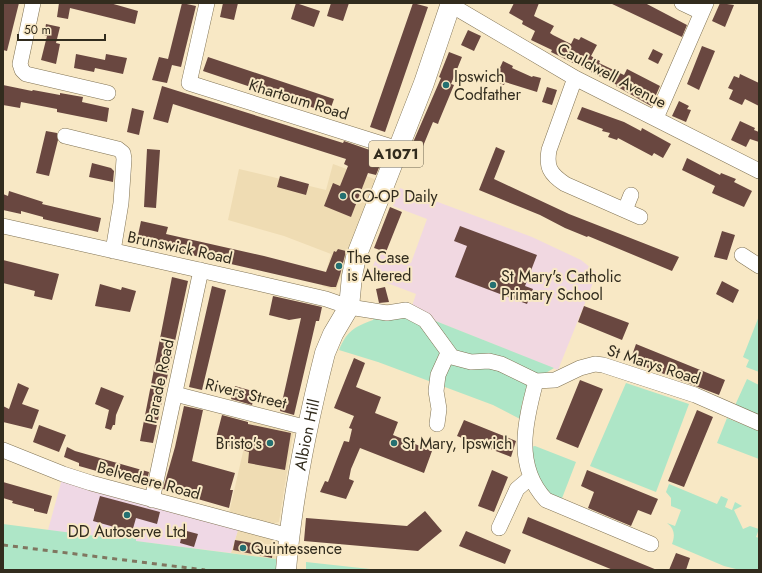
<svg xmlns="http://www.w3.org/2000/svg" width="762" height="573" viewBox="0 0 762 573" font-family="Jost,sans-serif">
	<rect width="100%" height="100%" fill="#f8e8c5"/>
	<path fill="#efdcb3" d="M333 164 377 180 336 290 322 286 331 254 284 236 228 220 239 169 326 190Z
		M251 417 294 428 279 522 272 524 229 513Z
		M239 527 278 539 276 559 231 553Z"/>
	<path fill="#efd8e5" d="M62 479 239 527 231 553 48 530Z"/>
	<path fill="#f1d8e1" d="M400 188 532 237 581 260 597 273 558 370 428 318 412 306 416 294 369 276 379 251 411 263 427 219 393 206Z"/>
	<path fill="#aee6c7" d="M377 307 428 318 554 368C529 383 522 391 520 419L493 405 378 362 339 350C347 331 354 327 373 320Z
		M759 316V372L746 367 749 360 743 357Z
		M747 379 759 385V423L732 412Z
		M626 383 689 404 656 492 590 466Z
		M727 418 759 431V459L717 443Z
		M535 446 576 462 559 506 546 500 525 448Z
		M669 484 717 504 721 496 728 499 725 507 732 510 735 502 742 506 734 510 743 529 750 526 759 529 756 537 759 538V570H740L724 566 672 544C675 536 675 529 667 523L675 526 681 510 671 506V498L666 492Z
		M3 524 119 539 120 535 136 539V541L276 559V570L3 569Z
		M306 562 379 570H306Z"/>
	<path fill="#694740" d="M4 3H19L7 51 3 50Z
		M59 3H110L138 11 135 24 70 8 68 19 57 17Z
		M182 3 196 6 181 67 172 65 167 83 152 80 159 57 168 59Z
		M223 3H238L234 20 220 17Z
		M296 3 320 11 314 27 291 19Z
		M331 3H349L343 21 327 16Z
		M413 3 428 7 385 132 370 127Z
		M514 3H539L534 16 554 26 550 33 553 35 571 44 574 38 579 40 581 37 597 45 591 56 600 61 599 63 624 75 627 69 660 86 651 106 616 86 617 85 551 52 552 50 531 40 535 31 522 24 523 21 509 13Z
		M610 3H645L687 25 682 37Z
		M720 3 734 5 725 27 712 21Z
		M46 24 60 27 56 43 60 44 56 64 41 60 47 36 44 35Z
		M468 30 481 36 474 51 461 45Z
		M702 46 715 51 699 90 687 84Z
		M653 49 663 54 658 64 648 59Z
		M449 52 462 57 451 84 454 85 439 121 438 124 433 122 421 151 411 147 441 78 439 77Z
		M76 54 105 60 106 54 127 58 123 74 95 68 94 72 74 68Z
		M208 57 334 99 329 113 203 71Z
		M503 61 513 66 512 68 532 77 533 76 541 78 537 92 505 82 504 85 494 81Z
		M740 74 759 83V106L745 99 742 105 729 99 733 90 728 88 734 76 739 78Z
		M3 85 32 91 33 90 60 95V93L83 97 82 102 109 108 107 122 57 112V109L21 102 20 108 3 105Z
		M162 86 343 143 344 141 384 155 376 175 368 173 351 217 324 206 333 183 340 186 348 166 344 164 346 159 173 104 168 123 153 119Z
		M547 87 557 90 552 105 542 102Z
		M679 101 689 106 687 109 691 110 686 122 672 116Z
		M582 107 624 122 641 131 642 128 671 144 663 158 654 153 652 156 618 138 617 140 608 137 610 133 602 131 603 129 577 119Z
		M132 108 144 111 139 135 127 132Z
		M740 121 755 128 754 130 759 132V142L750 139 746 147 731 140Z
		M46 131 57 133 58 140 49 176 36 173Z
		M496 147 505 151 494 179 569 214 679 257 672 271 588 236 587 237 565 228 540 215 479 190Z
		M147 149 160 150 156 208 144 207Z
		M687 158 720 175 721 173 736 179 734 182 752 191 744 207 712 193 715 186 682 170Z
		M92 163 111 168 114 171 113 182 89 177Z
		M280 176 309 184 306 195 277 187Z
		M9 191 43 202 42 204 101 218 98 232 43 219V217L21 211V214L3 210V194L8 196Z
		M390 207 402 212 386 252 374 248Z
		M141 221 168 227 166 234 264 256 326 272 334 251 336 252 338 249 346 251 340 275 336 287H331L174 251 175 248 137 240Z
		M460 226 537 255 525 286 533 289 527 304 455 277 467 246 454 241Z
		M722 231 735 235 727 260 714 257Z
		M3 260 59 274 52 300 34 296 35 291 3 283Z
		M172 277 188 281 153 443 140 441Z
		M722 281 739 290 733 303 716 294Z
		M100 284 121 290 122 287 136 291 130 312 95 306Z
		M212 286 226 290 202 390 189 387Z
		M385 287 389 302 379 303 376 289Z
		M273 296 322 307 319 321H316L294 415 280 411 301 318 289 320 269 315Z
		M584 306 629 323 622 340 578 322Z
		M636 344 725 380 719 395 630 361Z
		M354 358 365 363 356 387 381 397 375 413 398 422 393 435 432 451 424 473 360 448 351 469 349 479 354 481 346 499 320 492 325 481 328 482 344 441 349 442 352 429 349 428 354 416 334 408Z
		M580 380 603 389 578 448 556 439Z
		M18 383 29 388 22 404 39 410 32 429 3 422V406L9 409Z
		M235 386 256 392 252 405 231 399Z
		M101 387 124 396 116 415 115 425H113L111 430 105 428 109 410 95 404Z
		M184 406 203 410 192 461 235 473 230 490H233L229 508 163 489 175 447Z
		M697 410 713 417 684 487 668 481Z
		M222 415 248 422V424L291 433 285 470 248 463 249 452 215 442Z
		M464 420 516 441 511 457 457 436Z
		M39 425 66 435 59 452 33 442Z
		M67 447 75 451 149 472 146 485 79 466V463L64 457Z
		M492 470 508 477 494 512 478 506Z
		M587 470 658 499 651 515 638 510 631 526 588 508 594 492 581 486Z
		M3 482 52 496 47 514 34 511V509L12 503 13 501 3 498Z
		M100 496 160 512 157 524 136 518 132 532 93 521Z
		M425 511 442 531 418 551 304 541 306 518 407 526Z
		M528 517 657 570H613L522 533Z
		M183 530 198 534 194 547 180 543Z
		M466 531 511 550 505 564 459 546Z
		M235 540 273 547 272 558 233 550Z
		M676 553 690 558 686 570H669Z"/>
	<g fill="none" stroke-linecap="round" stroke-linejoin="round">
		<g stroke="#817354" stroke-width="16">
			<path id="minor" d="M33 3 20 64 22 70 26 74 108 93
				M207 3 189 83 398 149
				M682 3 701 12
				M451 5 575 78 759 171
				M575 78 549 150C546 167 550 174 565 184L640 217
				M656 118 706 3
				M65 136 118 149 123 153 124 159 121 203 113 251
				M625 210 631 195
				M3 226 257 283 326 299 349 307 387 313 406 310 425 320 452 357 471 362 489 361 501 364 536 381 555 380 580 368 595 364 603 365 695 395 759 423
				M742 255 759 266
				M536 381C525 422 514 466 546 500L651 544
				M175 394 308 428
				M437 424 439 409 436 391 438 375 448 353
				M3 450 63 474 91 483 289 536
				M152 500 201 270
				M499 528 517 489 530 478"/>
		</g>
		<g stroke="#817354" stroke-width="21">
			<g id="major">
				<path id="s1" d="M286 570C292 497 307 424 325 353L333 334 349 307 352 276 356 257 424 83 451 3"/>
			</g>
		</g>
		<use href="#minor" stroke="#fff" stroke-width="15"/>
		<use href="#major" stroke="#fff" stroke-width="20"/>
		<path stroke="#807660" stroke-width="3" stroke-dasharray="5 5" stroke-linecap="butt" d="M3 545 205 570"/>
	</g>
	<g fill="#247071" stroke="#f8e8c5" stroke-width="1.5">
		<circle cx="446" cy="85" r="4"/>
		<circle cx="343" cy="196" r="4"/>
		<circle cx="339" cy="266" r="4"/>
		<circle cx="493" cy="285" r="4"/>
		<circle cx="270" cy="443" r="4"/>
		<circle cx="394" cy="443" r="4"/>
		<circle cx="127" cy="515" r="4"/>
		<circle cx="243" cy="548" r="4"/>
	</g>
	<g text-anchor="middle" stroke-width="4" stroke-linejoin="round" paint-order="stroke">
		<rect fill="#f8e8c5" stroke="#6d6450" stroke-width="1" x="369" y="141" width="54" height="26" rx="3"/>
		<g font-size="15" font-weight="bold" fill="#322c1e">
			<text x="396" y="159">A1071</text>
		</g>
		<g font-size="16" fill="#322c1e" stroke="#f8e8c5">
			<text transform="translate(612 75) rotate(28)" y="6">Cauldwell Avenue</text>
			<text transform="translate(299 99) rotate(17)" y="6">Khartoum Road</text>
			<text transform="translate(180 247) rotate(12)" y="6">Brunswick Road</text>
			<text transform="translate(654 364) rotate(18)" y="6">St Marys Road</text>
			<text transform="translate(159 381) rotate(-78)" y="6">Parade Road</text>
			<text transform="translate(246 393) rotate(14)" y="6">Rivers Street</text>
			<text dy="6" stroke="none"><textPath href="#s1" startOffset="137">Albion Hill</textPath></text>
			<text transform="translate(149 480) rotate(15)" y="6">Belvedere Road</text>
		</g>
		<g font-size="16" fill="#322c1e" stroke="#f8e8c5" text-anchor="start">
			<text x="454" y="82">Ipswich<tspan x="454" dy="18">Codfather</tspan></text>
			<text x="351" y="202">CO-OP Daily</text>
			<text x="347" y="263">The Case<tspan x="347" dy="18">is Altered</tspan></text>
			<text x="501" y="282">St Mary's Catholic<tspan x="501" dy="18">Primary School</tspan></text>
			<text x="262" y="449" text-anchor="end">Bristo's</text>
			<text x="402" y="449">St Mary, Ipswich</text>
			<text x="127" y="537" text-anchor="middle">DD Autoserve Ltd</text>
			<text x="251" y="554">Quintessence</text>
		</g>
	</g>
	<rect width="762" height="573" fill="none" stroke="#322c1e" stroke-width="8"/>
	<path d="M18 34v6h87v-6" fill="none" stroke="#322c1e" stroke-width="2"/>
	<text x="24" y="34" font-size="12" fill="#322c1e" stroke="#f8e8c5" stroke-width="3" paint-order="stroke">50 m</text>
</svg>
